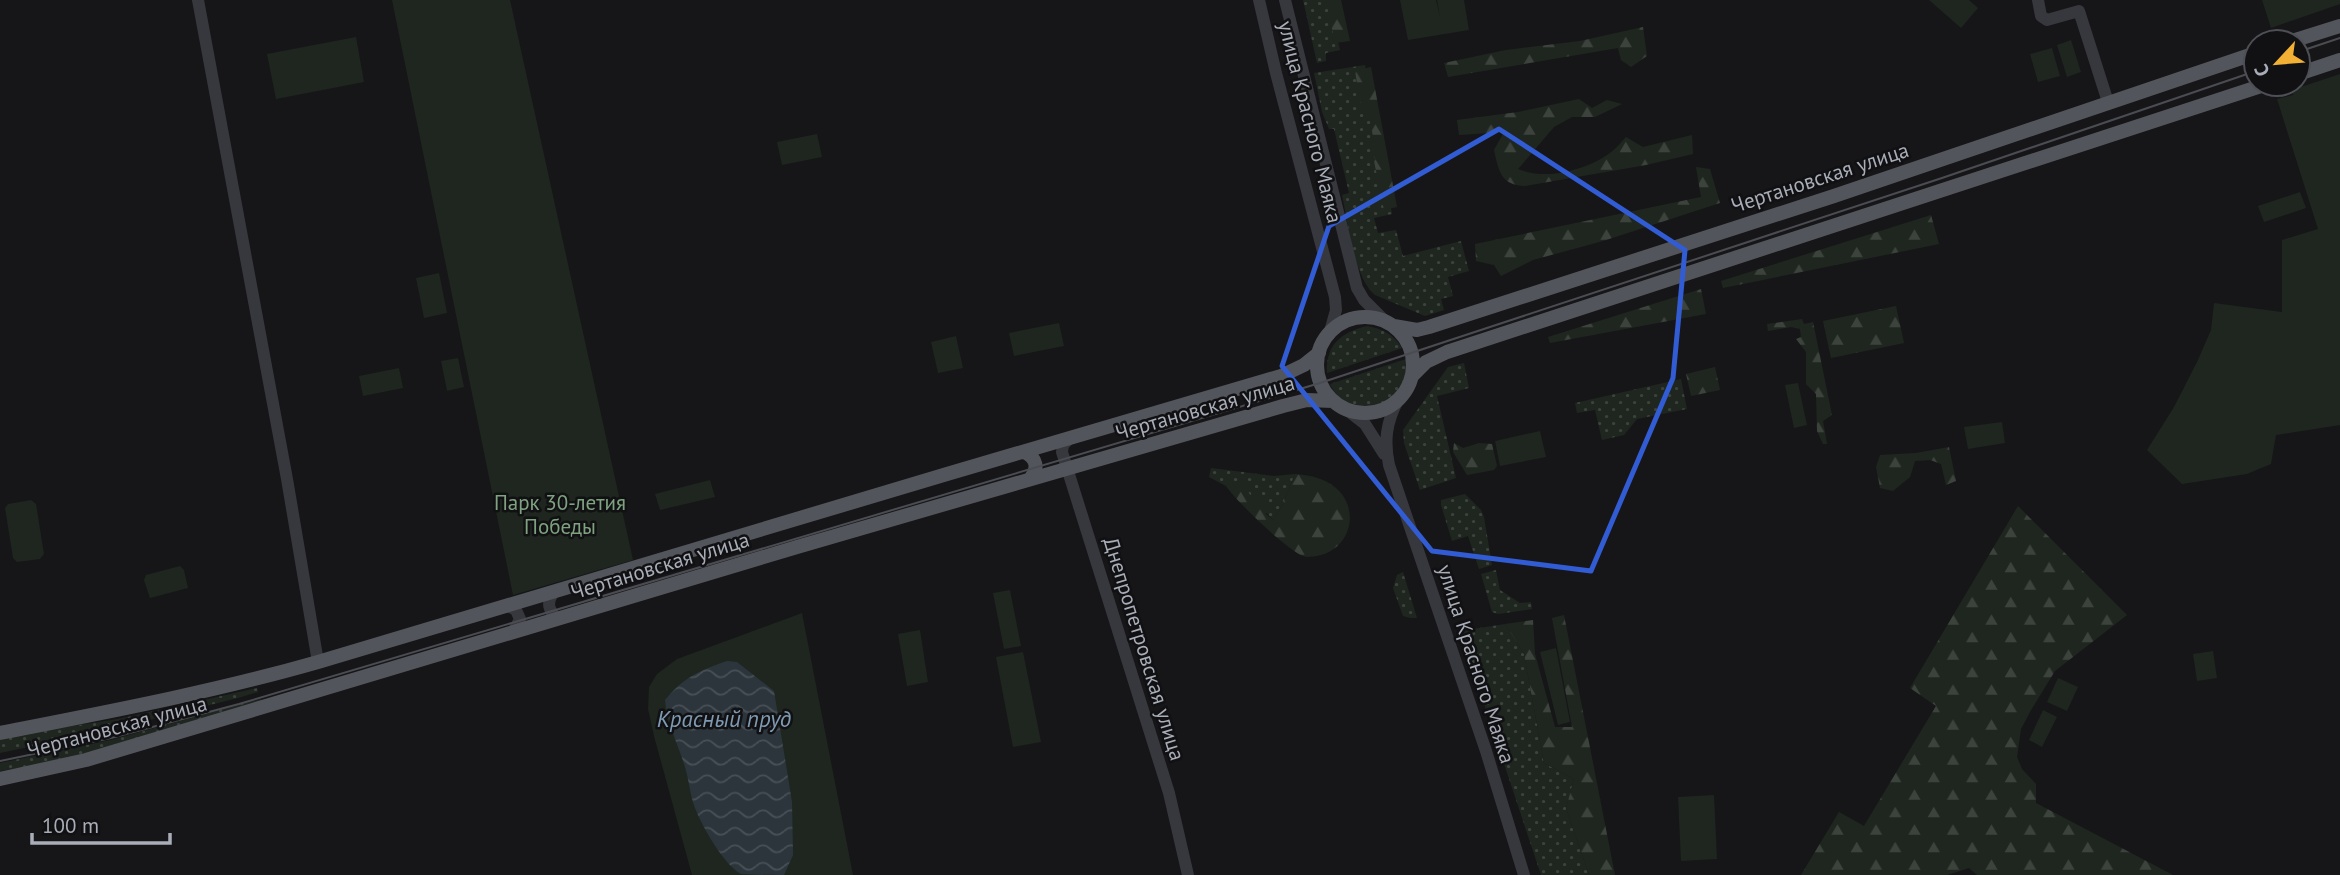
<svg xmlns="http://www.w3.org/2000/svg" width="2340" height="875" viewBox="0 0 2340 875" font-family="'PT Sans',sans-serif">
	<defs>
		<pattern id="grass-dots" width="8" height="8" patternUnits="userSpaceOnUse" patternTransform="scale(1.75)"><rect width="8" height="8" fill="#1e261f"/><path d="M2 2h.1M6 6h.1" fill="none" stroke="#3c433d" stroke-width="1.8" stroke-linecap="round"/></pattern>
		<pattern id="forest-firs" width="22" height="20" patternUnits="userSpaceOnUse" patternTransform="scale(1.75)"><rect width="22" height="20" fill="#1e261f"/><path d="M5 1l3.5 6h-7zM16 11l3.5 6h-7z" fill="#3c433d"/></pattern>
		<pattern id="water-waves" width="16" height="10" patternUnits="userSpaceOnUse" patternTransform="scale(1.75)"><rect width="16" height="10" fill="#2c353c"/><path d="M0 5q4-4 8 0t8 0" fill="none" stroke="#485056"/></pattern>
	</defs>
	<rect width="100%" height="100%" fill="#161618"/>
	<path fill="url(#grass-dots)" d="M1303 0H1329L1340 50 1326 53V61L1317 63Z
		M1365 65 1392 214 1374 218 1378 233 1396 230 1403 256 1461 241 1469 271 1448 277 1453 296 1441 299 1444 310 1425 316 1375 295C1354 278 1348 222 1342 195L1349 193 1334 129H1329L1322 112 1314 73Z
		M1367 326C1383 329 1393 334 1402 348L1327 373C1326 345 1340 333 1367 326Z
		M1406 359C1406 370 1406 383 1400 392 1381 418 1342 410 1330 384Z
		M1464 363 1469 388 1437 396 1456 478 1420 490 1404 443 1403 430 1448 367Z
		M1681 379 1687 409 1637 419 1624 435 1602 440 1595 410 1577 413 1575 403Z
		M1211 468 1274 476 1295 474 1282 506 1273 520 1250 495 1229 485 1226 486 1209 477Z
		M1465 494 1481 510 1484 517 1492 565 1479 569 1468 536 1452 541 1441 505V500Z
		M1496 570 1500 590 1520 603 1531 602 1532 609 1498 614 1492 612 1481 574Z
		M1403 572 1417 618H1410L1403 616 1393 588 1397 575Z
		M1505 624 1524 654 1544 763 1574 779 1566 808 1589 875H1541L1460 631Z
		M257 688 258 692 238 698 109 730 0 753V737L118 719Z
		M261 699 262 703 75 758 0 771V763L111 740Z"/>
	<path fill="url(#forest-firs)" d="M1326 0H1341L1350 41 1335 43Z
		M1643 27 1647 56 1631 67 1621 60 1618 48 1448 77 1444 63 1506 50 1580 41Z
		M1371 67 1397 207 1384 210 1374 161 1375 150 1369 112 1360 102 1355 71Z
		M1579 99 1592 108 1607 100 1622 104 1595 117H1572L1554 127 1518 169C1546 181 1587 170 1610 153 1616 149 1621 142 1626 137L1643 147 1692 135 1693 154 1646 165 1525 186C1501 185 1499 172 1494 150L1504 132 1459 135 1457 120 1518 112Z
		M1696 167 1710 169 1720 203 1603 241 1533 260 1501 276 1494 265 1476 261 1475 244 1701 197Z
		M1931 215 1939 244 1723 288 1721 281Z
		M1701 289 1706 314 1550 343 1548 337Z
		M1896 306 1904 343 1831 358 1823 321Z
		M1802 319 1804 324 1813 322 1832 415 1823 421 1827 444H1823L1817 431 1816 394 1806 384V352L1796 339 1801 337 1800 329 1791 327 1768 331 1767 324Z
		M1715 367 1720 390 1691 396 1686 374Z
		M1454 443 1463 448 1479 443 1492 444 1497 466 1494 470 1467 475 1453 452Z
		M1949 447 1956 481 1946 485 1941 464 1930 460 1915 461 1910 477 1893 491 1880 488 1876 467 1880 455 1916 453Z
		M1295 474C1310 475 1324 478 1336 488 1359 508 1352 544 1324 554 1318 556 1309 558 1303 556 1287 550 1236 501 1226 486L1237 482 1245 485 1250 495 1265 500 1267 508 1266 514 1273 520 1282 506Z
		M2018 506 2127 615 2055 671 2031 710 2021 729 2017 757 2022 769 2036 784V803L2173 875H1977L1969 868 1947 875H1801L1839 812 1864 826 1936 706 1910 688Z
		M1564 615 1615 875H1589L1566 808 1574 779 1544 763 1524 654 1505 624 1533 620 1535 654 1555 727H1572L1552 618Z"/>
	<path fill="#1e261f" d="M392 0H510L633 560 513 595Z
		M1400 0H1436L1440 17 1437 0H1464L1469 30 1408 40Z
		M1929 0H1969L1978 8 1961 28Z
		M2262 0H2340V4L2271 28Z
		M356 37 364 82 276 99 267 54Z
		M2071 40 2081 72 2067 77 2057 45Z
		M2052 48 2060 76 2038 82 2030 54Z
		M2340 74V425L2276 435 2271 464 2247 474 2182 484 2147 450 2174 407 2197 362 2211 330 2214 303 2282 312V240L2318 229 2277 99 2293 95 2292 90Z
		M817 134 822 157 782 165 777 142Z
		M2300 192 2306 208 2264 222 2258 206Z
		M439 273 447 313 424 318 416 278Z
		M1059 323 1064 346 1014 356 1009 333Z
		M956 336 963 368 938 373 931 342Z
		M458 358 464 387 447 391 441 361Z
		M399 368 403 388 363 396 359 376Z
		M1798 383 1807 425 1794 428 1785 385Z
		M2002 422 2005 443 1968 449 1964 427Z
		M1540 431 1546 457 1500 466 1495 441Z
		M710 480 715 497 660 510 655 494Z
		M31 500 36 504 44 554 40 559 17 562 13 558 5 508 8 504Z
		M180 566 184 570 188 588 150 598 144 580 146 575Z
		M1010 590 1021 646 1004 649 993 593Z
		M802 613 853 875H692L654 736 648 709 649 687 657 674 677 659Z
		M920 630 928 682 907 686 898 634Z
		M1556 648 1570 722 1558 725 1540 652Z
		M2213 651 2217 678 2197 681 2193 654Z
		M1023 652 1041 742 1013 747 996 657Z
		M2058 678 2078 687 2067 711 2047 702Z
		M2043 710 2057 717 2042 747 2029 740Z
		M1714 795 1717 859 1681 861 1678 797Z"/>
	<path fill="url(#water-waves)" d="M727 661 737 662 774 691 792 802 793 855 784 875C772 875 752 875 741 874 724 865 702 826 695 808 690 795 689 780 685 767 678 744 667 724 665 700 684 677 699 671 727 661Z"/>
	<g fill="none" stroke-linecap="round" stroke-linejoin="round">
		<path stroke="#37383d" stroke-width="12" d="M198 0 287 479 318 662
			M1259 0 1276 73 1335 297 1336 310 1329 335
			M1285 0 1357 288 1364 300 1384 320
			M2038 0 2041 16 2047 20 2079 11 2108 102
			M1398 400C1386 423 1384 441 1389 465L1486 751 1524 875
			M1347 410 1365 424 1384 454
			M1070 438 1063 445 1062 452 1169 793 1188 875
			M553 593C546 604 549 610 557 619
			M508 606 516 610 520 619 514 631"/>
		<path stroke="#53555c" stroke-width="14" d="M2289 42 2340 26
			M2298 74 2340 60
			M1317 365a48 48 0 1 1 96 0a48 48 0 1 1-96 0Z
			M1394 326 1417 330 1429 327 1834 196 2256 53
			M1412 376 1426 362 1447 352 2267 84
			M1024 452C1037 458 1039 468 1030 479
			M0 733C107 712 213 692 318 662L947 474 1281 376 1304 365 1319 353
			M0 779 86 760 797 547 1283 406 1307 400 1333 401"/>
		<path stroke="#4a4c52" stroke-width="2" d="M2298 52 2340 38
			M0 761 111 738 239 704 1320 383 1942 178 2256 71"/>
	</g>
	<path fill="none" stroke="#325cd3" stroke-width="5" stroke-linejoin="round" d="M1499 129 1685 250 1673 378 1591 571 1432 551 1282 366 1329 226Z"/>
	<g text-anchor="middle" stroke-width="5" stroke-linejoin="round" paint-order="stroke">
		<g font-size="21" fill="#a8adb8" stroke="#111113">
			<text transform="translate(1310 122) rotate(76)" y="7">улица Красного Маяка</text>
			<text transform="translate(1820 178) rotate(-18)" y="7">Чертановская улица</text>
			<text transform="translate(1205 408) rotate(-16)" y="7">Чертановская улица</text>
			<text transform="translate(660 566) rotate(-17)" y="7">Чертановская улица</text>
			<text transform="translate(1144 649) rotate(73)" y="7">Днепропетровская улица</text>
			<text transform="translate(1476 664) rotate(72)" y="7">улица Красного Маяка</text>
			<text transform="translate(117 727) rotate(-15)" y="7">Чертановская улица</text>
		</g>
		<g font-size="21" fill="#7fa381" stroke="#111113">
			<text x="560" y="510">Парк 30-летия<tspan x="560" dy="24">Победы</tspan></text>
		</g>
		<g font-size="23" font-style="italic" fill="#7f9bb3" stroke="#111113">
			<text x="724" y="727">Красный пруд</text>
		</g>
	</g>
	<g transform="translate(2277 63) rotate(244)"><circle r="33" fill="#111113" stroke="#4d4f55" stroke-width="2"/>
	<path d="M0-5L12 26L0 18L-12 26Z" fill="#f2b134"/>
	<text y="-10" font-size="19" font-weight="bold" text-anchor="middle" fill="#a8adb8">С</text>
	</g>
	<path d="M32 833v10h138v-10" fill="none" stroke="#a8adb8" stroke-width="3.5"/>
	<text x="42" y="833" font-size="21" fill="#a8adb8" stroke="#111113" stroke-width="5" paint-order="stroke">100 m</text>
</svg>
